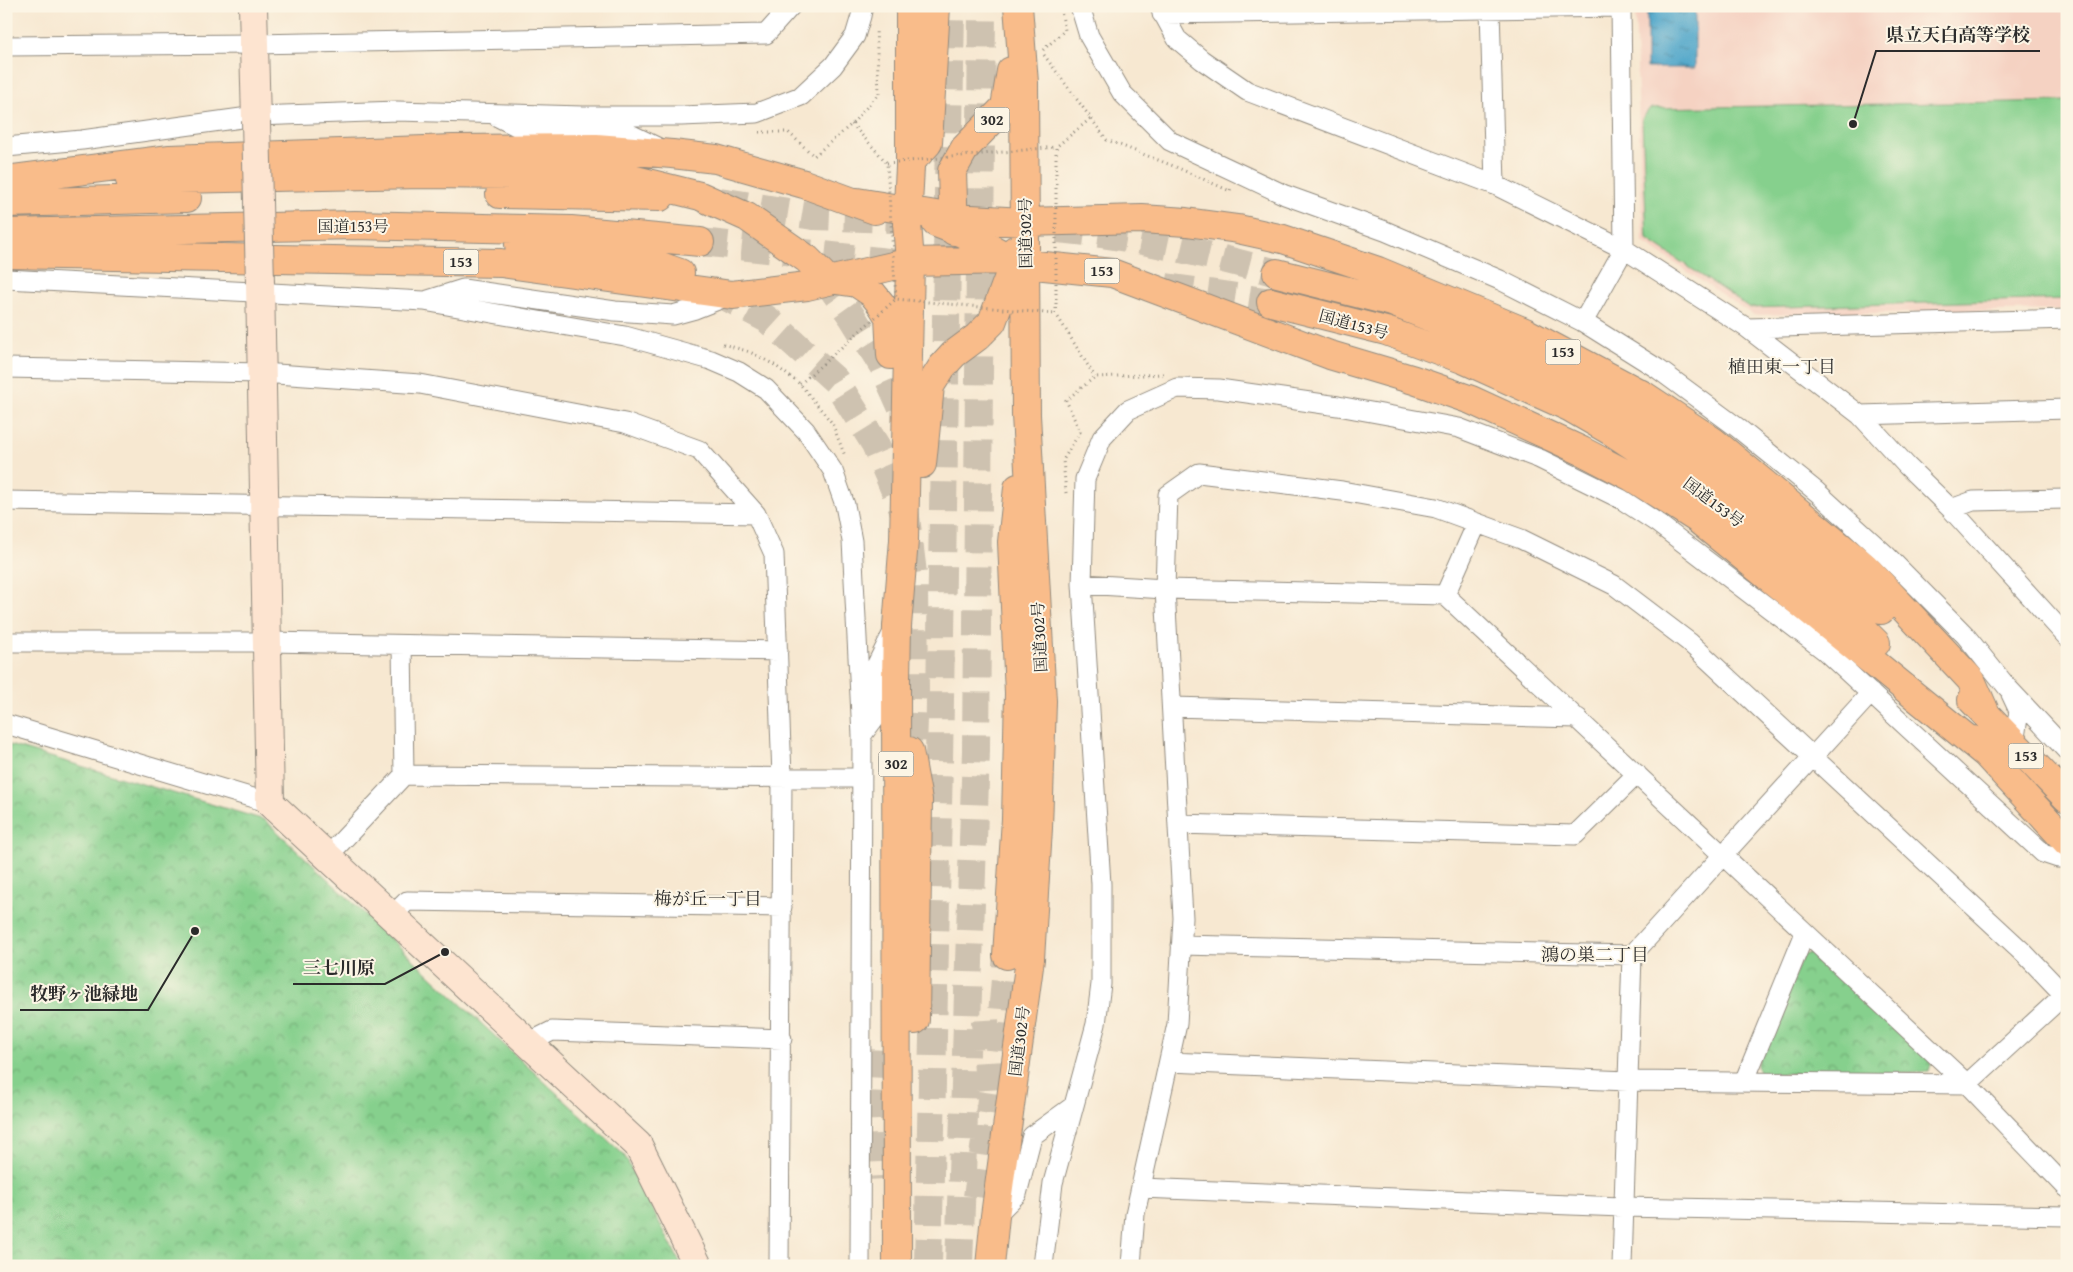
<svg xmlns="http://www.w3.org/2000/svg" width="2073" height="1272" viewBox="0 0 2073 1272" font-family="'Gentium Book Plus','Noto Serif JP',serif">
	<defs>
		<pattern id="park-crowns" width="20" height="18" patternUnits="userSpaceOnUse" patternTransform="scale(1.25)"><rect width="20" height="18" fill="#86d08d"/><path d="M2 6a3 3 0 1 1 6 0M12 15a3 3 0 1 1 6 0" fill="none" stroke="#6ea973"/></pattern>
		<pattern id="water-ripples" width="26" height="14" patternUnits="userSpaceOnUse" patternTransform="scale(1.25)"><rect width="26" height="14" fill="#4ca4c9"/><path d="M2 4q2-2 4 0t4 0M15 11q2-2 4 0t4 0" fill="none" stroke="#3f86a3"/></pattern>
	</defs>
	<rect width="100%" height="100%" fill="#fcf5e5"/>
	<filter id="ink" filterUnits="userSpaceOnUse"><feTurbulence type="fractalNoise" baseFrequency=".02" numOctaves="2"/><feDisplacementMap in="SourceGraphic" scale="10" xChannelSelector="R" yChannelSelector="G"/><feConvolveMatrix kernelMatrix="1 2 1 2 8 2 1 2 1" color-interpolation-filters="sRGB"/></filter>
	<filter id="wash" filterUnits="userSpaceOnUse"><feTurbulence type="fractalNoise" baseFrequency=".0096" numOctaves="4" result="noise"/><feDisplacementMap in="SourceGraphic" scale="20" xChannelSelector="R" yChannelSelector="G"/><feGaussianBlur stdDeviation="1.12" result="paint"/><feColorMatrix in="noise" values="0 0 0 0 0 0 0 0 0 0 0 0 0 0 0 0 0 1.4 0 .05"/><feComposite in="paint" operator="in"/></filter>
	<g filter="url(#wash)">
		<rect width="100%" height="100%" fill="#f7e8d1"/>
		<path fill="#f5d2c2" d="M1635 6H2067V310L1753 315 1643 242Z"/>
		<path fill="#86d08d" stroke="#587e5c" d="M2067 101V299L1750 308 1647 239 1642 119 1650 108Z"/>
		<path fill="url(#park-crowns)" stroke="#587e5c" d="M6 744 265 820 501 1042 624 1155 682 1266H6Z
			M1815 953 1932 1061 1929 1072 1759 1074 1757 1065 1803 955Z"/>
		<path fill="url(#water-ripples)" stroke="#3c687a" d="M1695 6V68H1647V7Z"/>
	</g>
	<g filter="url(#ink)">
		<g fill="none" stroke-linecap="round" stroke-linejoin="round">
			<path stroke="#cec2b0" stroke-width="28" stroke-dasharray="28 14" stroke-linecap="butt" d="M719 201 813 216 894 219
				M1057 229C1132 235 1205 254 1277 273
				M700 242 899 263
				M822 274 853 318 883 366 909 424
				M1166 287 1271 302
				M713 290 767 319 835 380 875 444 906 517 914 581 915 690 912 776
				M985 1020 990 1110
				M885 1050 882 1117 885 1179
				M999 1051 1007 955
				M977 1197 992 1093
				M928 1266 939 762 951 6
				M959 1266 976 750 982 6"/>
			<g stroke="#918a7e" stroke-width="21">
				<path id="street" d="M1080 6 1089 36 1122 93 1170 141 1285 195 1385 231 1500 280 1583 322 1658 369 1738 428 1817 492 1886 555 1965 635 2007 687 2067 751
					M1159 6 1177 39 1202 60 1247 91 1495 185 1624 249 1747 328 1860 415 1907 466 1951 509 2067 637
					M1490 9 1495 185
					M1162 14 1621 7
					M6 46 254 44 766 34 791 6
					M496 116 518 127 626 132 661 149
					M6 147 82 140 256 116 397 111 583 116H681L757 113 801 96 833 66 855 36 861 16 863 6
					M6 279 424 301 625 336 711 360 739 372 766 389 806 431 833 471 845 505 852 541 862 735 860 1266
					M428 300 463 289 615 311 673 315 695 309 728 296
					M1583 322 1624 249 1621 6
					M1747 328 2067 319
					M6 368 262 373 420 384 625 423 699 450 756 514 774 554 782 777 779 1266
					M1860 415 2067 409
					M6 501 756 514
					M1951 509 1973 501 2067 499
					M1477 523 1445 595 1967 1084 2067 1188
					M1082 584 1165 589 1445 595
					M6 642H268L778 651
					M402 645 404 775
					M2011 694 2019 711 2014 744
					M1172 707 1578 718
					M6 724 270 803
					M862 735 874 719 876 666 894 630
					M1178 824 1575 835 1637 774
					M328 856 404 775 861 778
					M392 916 407 901 782 907
					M1181 945 1632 955
					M528 1043 552 1031 782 1039
					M1169 1062 1628 1081 1967 1084 2064 995
					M1744 1082 1805 933
					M1141 1188 1622 1207 2067 1216
					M995 1216 1017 1194 1032 1136 1072 1107
					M1043 1266 1053 1183 1096 1024 1101 984V884L1082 584 1085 479 1102 438 1128 410 1177 388 1219 389 1338 406 1459 428 1540 459 1621 499 1656 522 1825 651 2043 853 2058 858H2067
					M1131 1266 1135 1214 1177 1024 1183 918 1165 589 1168 495 1199 473 1342 491 1436 508 1521 539 1614 585 1689 642 2024 953 2067 998
					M1622 1266 1632 955 1871 693"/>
			</g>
			<g stroke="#918a7e" stroke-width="30">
				<path id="secondary" d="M253 6 256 121
					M260 283 270 803 638 1145 698 1266"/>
			</g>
			<g stroke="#918a7e" stroke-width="30">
				<path id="highway" d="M918 154 928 143 936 6
					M6 180 170 159 453 149 596 148 672 154 716 159 804 184 875 210
					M130 180 423 174 620 176 700 196 747 217 807 259 822 274
					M500 194 660 197
					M857 202 954 218 1024 222 1142 219 1186 222 1238 229 1283 239 1378 271 1525 332 1643 395 1714 442 1865 567 1971 680 1986 714
					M6 203 187 198
					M936 223 962 233 1013 260 1025 264 1112 273 1330 355 1414 380 1471 400 1582 451 1630 476 1696 518 1986 754
					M954 231 952 171 965 148 1005 107 1011 71
					M6 233 355 225 571 230 700 242
					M519 245 655 264 680 273
					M6 254 501 263 732 295 807 286 910 262 1012 260
					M1277 273 1392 302 1455 327 1527 361 1627 413 1721 474 1849 579 1881 610
					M836 280 857 283 872 293 881 304 889 317 891 355
					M1271 302 1386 331 1465 360 1569 407 1614 433 1714 499 1829 596 1876 643
					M922 464 930 386 942 367 954 354 977 337 992 322 1008 279 1015 250
					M1972 700 2067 798
					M1973 740 2067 842
					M909 751 918 800 915 1020
					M1007 955 1016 819 1019 693 1012 542 1018 488
					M897 1266 896 680 897 626 904 540 910 262 907 223 910 167V6
					M990 1266 995 1216 1030 959 1038 828 1042 701 1026 415 1024 83 1018 6"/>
			</g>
			<path stroke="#918a7e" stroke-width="3" stroke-dasharray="1 4" stroke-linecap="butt" d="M1043 50 1065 30 1060 6
				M1044 55 1107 140 1176 167 1230 191 1231 187
				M759 132H788L814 156 852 124 879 93 876 29
				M723 344 750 352 773 364 800 384 832 423 845 456
				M1066 493 1063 460 1080 432 1066 400 1095 377 1164 374"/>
			<use href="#street" stroke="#fff" stroke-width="19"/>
			<use href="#secondary" stroke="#fde4d0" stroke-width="28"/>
			<use href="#highway" stroke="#f9bc8a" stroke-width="28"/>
			<g stroke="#918a7e" stroke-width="30" stroke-linecap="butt">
				<path id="secondary-bridge" d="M256 121 260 283"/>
			</g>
			<path stroke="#918a7e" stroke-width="3" stroke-dasharray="1 4" stroke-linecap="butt" d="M1090 119 1056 147V314L1095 377
				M852 124 887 163 896 299
				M887 163 1056 147
				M800 384 896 299 1056 314"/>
			<use href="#secondary-bridge" stroke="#fde4d0" stroke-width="28"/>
		</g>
	</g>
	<g text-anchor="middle" stroke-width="4" stroke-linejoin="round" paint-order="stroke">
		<g fill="#fcf5e5" stroke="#6a6863" stroke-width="1">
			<rect x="974.5" y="107.5" width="35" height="25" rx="4"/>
			<rect x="443.5" y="249.5" width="35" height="25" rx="4"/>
			<rect x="1084.5" y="258.5" width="35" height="25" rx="4"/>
			<rect x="1545.5" y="339.5" width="35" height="25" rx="4"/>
			<rect x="2008.5" y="743.5" width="35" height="25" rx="4"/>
			<rect x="878.5" y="751.5" width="35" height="25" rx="4"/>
		</g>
		<g font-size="15" font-weight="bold" fill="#2b2b2b">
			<text x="992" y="125">302</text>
			<text x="461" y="267">153</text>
			<text x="1102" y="276">153</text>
			<text x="1563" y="357">153</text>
			<text x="2026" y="761">153</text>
			<text x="896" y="769">302</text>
		</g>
		<g font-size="16" fill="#2b2b2b" stroke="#fcf5e5">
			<text x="353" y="232">国道153号</text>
			<text transform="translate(1025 233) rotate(-91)" y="6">国道302号</text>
			<text transform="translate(1354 324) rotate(15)" y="6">国道153号</text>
			<text transform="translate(1714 502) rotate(37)" y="6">国道153号</text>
			<text transform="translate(1039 637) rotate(-93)" y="6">国道302号</text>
			<text transform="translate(1019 1041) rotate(-83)" y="6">国道302号</text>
		</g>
		<g font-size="18" fill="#2b2b2b" stroke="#fcf5e5">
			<text x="1782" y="373">植田東一丁目</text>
			<text x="708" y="905">梅が丘一丁目</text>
			<text x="1595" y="961">鴻の巣二丁目</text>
		</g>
	</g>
	<path fill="none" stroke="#2b2b2b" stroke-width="2" d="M1853 124L1876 51H2040M445 952L385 984H293M195 931L148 1010H20"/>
	<g fill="#2b2b2b" stroke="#fcf5e5" stroke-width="2">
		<circle cx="1853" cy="124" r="5"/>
		<circle cx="445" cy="952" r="5"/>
		<circle cx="195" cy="931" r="5"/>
	</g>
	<g font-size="18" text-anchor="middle" font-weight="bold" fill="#2b2b2b" stroke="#fcf5e5" stroke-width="4" stroke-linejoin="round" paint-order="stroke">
		<text x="1958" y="41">県立天白高等学校</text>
		<text x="339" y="974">三七川原</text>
		<text x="84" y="1000">牧野ヶ池緑地</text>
	</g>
	<rect width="2073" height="1272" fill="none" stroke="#fcf5e5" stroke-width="25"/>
</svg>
